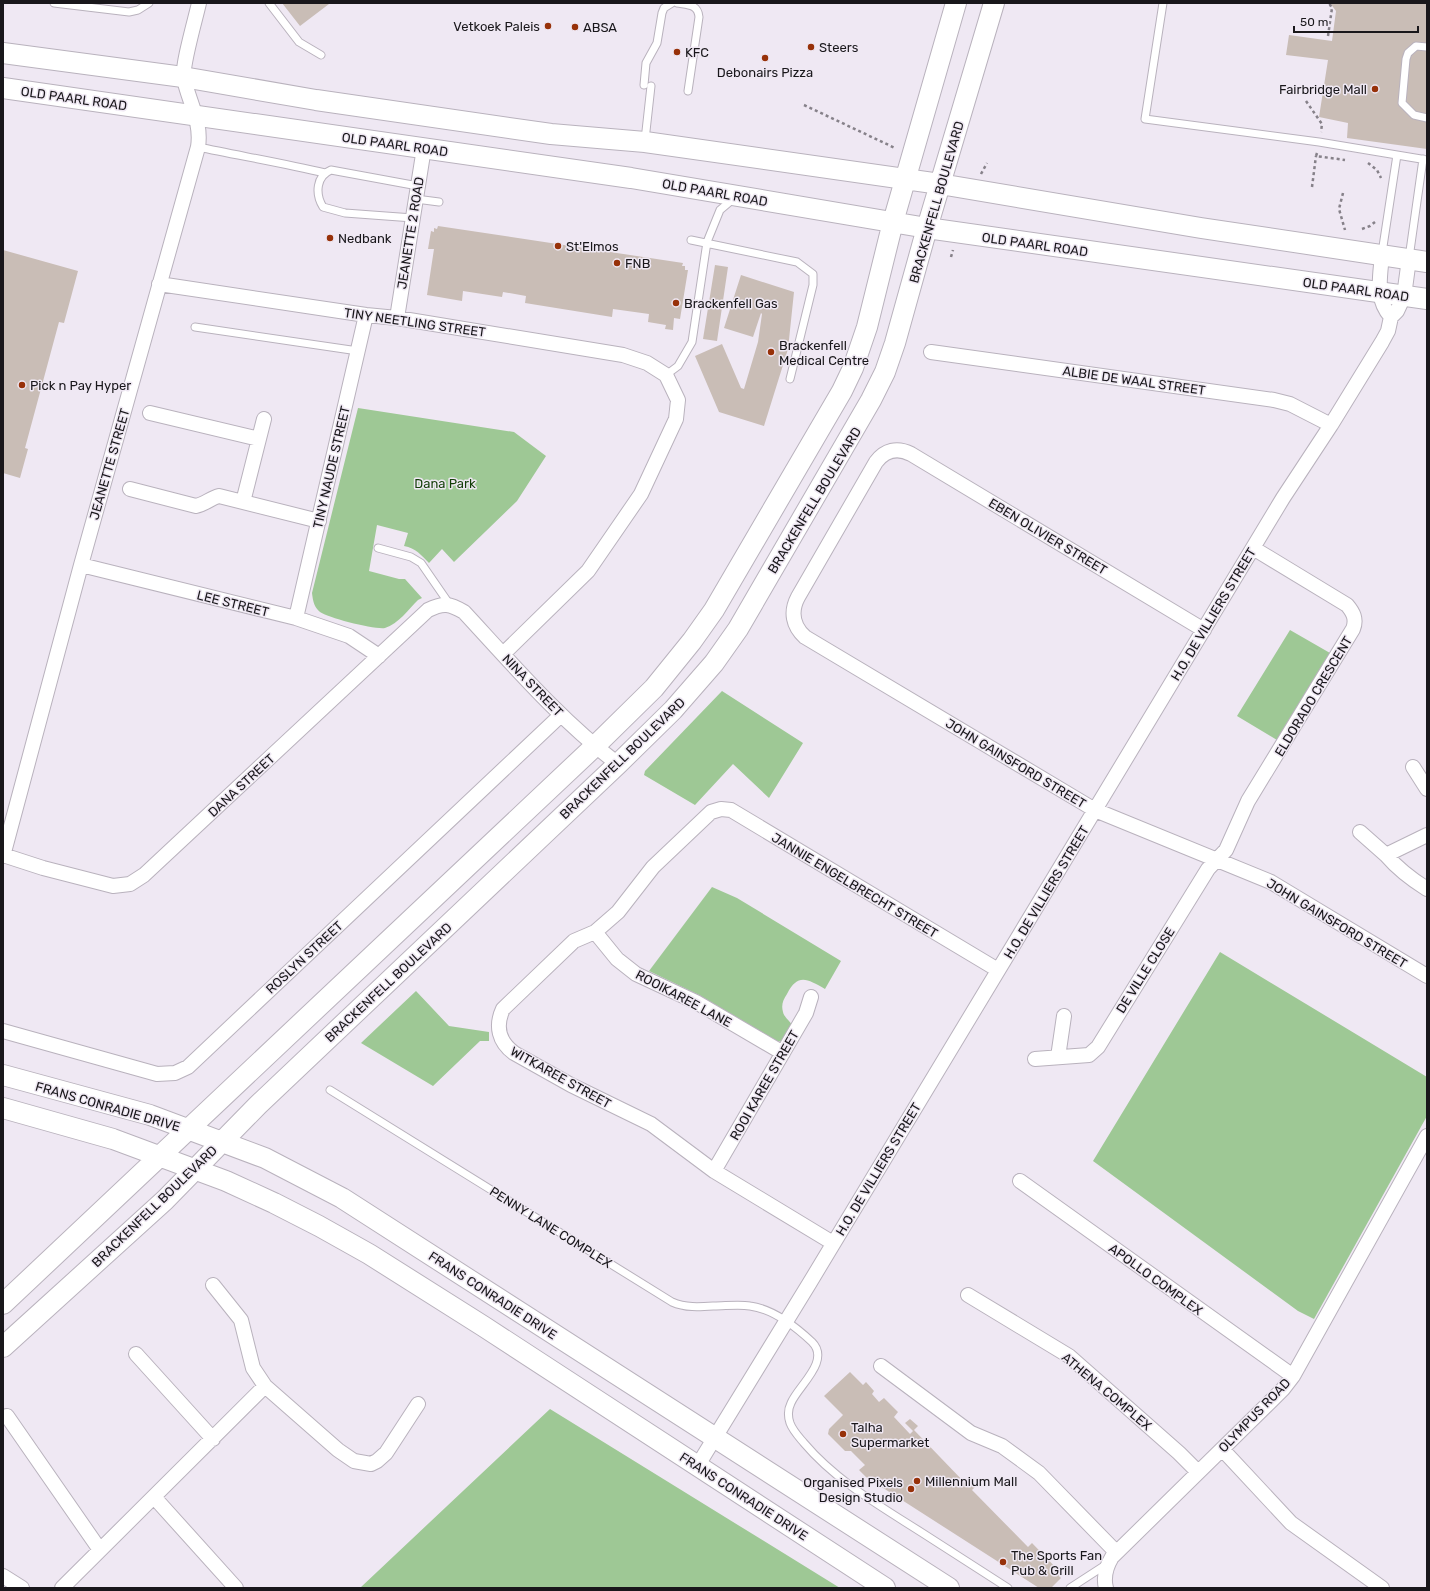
<svg xmlns="http://www.w3.org/2000/svg" width="1430" height="1591" viewBox="0 0 1430 1591" font-family="Rubik,sans-serif">
	<rect width="100%" height="100%" fill="#efe8f3"/>
	<path fill="#9ec895" d="M358 408 514 432 546 456 517 501 454 562 442 549 429 563C421 555 416 548 404 546L408 533 377 525 369 571 399 579H405L422 598 418 600C409 609 398 624 385 628 376 630 328 618 320 612 314 607 313 601 312 593Z
		M1290 630 1330 653 1277 740 1237 716Z
		M722 691 803 743 769 798 733 764 695 805 644 775 645 771Z
		M712 887 737 898 841 961 825 989C807 979 798 973 787 994 783 1000 781 1005 783 1012 784 1017 789 1020 792 1025L783 1042 777 1041 699 995 649 971Z
		M1220 952 1427 1077V1116L1314 1319 1298 1311 1093 1161Z
		M416 991 449 1026 489 1032V1041H480L433 1086 361 1043Z
		M550 1409 840 1588H360Z"/>
	<path fill="#c9bdb6" d="M282 3H328L329 4 300 26Z
		M1330 3H1427V149L1347 138 1348 123 1319 117 1328 60 1286 55 1289 35 1332 41 1336 11Z
		M438 226 683 263 682 266H685V270H688L680 319 674 318 673 330 665 329 666 325 648 322 649 314 613 309 612 317 525 303 526 296 503 292 502 297 463 291 462 301 427 295 434 249H428L431 231 434 232V228L437 229Z
		M3 250 78 271 64 323 59 322 25 448 28 449 20 478 3 473Z
		M715 265 728 267 717 341 703 339Z
		M741 275 794 292 788 349 764 426 719 412 695 356 722 344 741 388 744 389 758 342 762 314 761 313 753 337 724 328Z
		M850 1372 863 1385 866 1382 874 1391 872 1394 879 1402 884 1398 898 1412 894 1417 910 1434 913 1431 905 1423 910 1419 918 1426 914 1430 965 1483 969 1479 976 1486 972 1490 1028 1547 1032 1543 1061 1573 1059 1576 1061 1578 1051 1588H1039L866 1477 859 1470 865 1465 851 1451H845L828 1434 829 1429 843 1415 824 1396Z"/>
	<g fill="none" stroke-linecap="round" stroke-linejoin="round">
		<g stroke="#b9b2bd" stroke-width="9">
			<path id="lane" d="M54 3 129 12 138 10 149 3
				M269 3 299 42 321 55
				M677 3C688 5 698 4 699 17L688 91
				M1163 3 1145 119 1319 142 1427 160
				M1427 47 1416 46 1408 53 1406 59 1402 103 1414 115 1427 118
				M644 85 646 63 657 43 662 13 664 8 672 3
				M645 140 651 86
				M198 147C241 156 283 163 325 173
				M416 199 439 202
				M413 218 345 213 323 207C315 194 316 176 331 170L418 186
				M691 240 797 262 813 274V285L790 379
				M1382 253 1397 155
				M1409 258 1423 159
				M195 327 358 351
				M666 375 678 366 692 342 707 242 720 210 733 199
				M378 548 411 557 421 563 450 605
				M330 1090 672 1302C686 1308 699 1307 714 1306 725 1306 739 1304 750 1306 773 1309 795 1326 812 1342 831 1361 798 1386 791 1403 788 1409 788 1417 790 1423 793 1431 799 1437 804 1443 837 1482 882 1507 924 1534 952 1552 980 1570 1008 1588
				M1070 1588 1107 1564"/>
		</g>
		<g stroke="#b9b2bd" stroke-width="16">
			<path id="street" d="M1382 255C1380 278 1375 299 1391 317
				M159 284 366 315 397 318 623 355 647 363 666 375 678 400 676 419 641 494 588 571 503 654
				M397 318 424 148
				M931 352 1274 400 1290 404 1331 425
				M150 413 259 439
				M130 489 196 506C205 504 211 498 219 496L319 521
				M243 502 264 419
				M81 565 296 618 349 636 379 656
				M296 618 366 315
				M1204 630 911 454C897 447 885 450 876 462L798 597C790 612 793 626 805 637L1095 810 1271 882 1427 976
				M1413 767 1427 789
				M1360 832 1386 855
				M1427 835 1386 855C1398 869 1411 879 1427 889
				M3 855 43 868 113 886 130 884 144 875 428 610C444 602 450 604 464 612 513 665 561 721 618 764
				M3 856 81 565 198 147C202 122 189 102 184 79 181 68 196 17 199 3
				M595 932 617 959 636 974 696 1002 783 1053
				M3 1031 157 1074 175 1073 188 1067 561 715
				M1058 1057 1064 1016
				M1035 1059 1089 1055 1098 1047 1208 869 1226 850 1248 801 1353 629C1357 619 1353 612 1347 605L1253 548
				M714 1171 806 1013 811 997
				M1020 1181 1293 1376
				M833 1243 714 1171 651 1124 571 1085 514 1053C499 1042 495 1026 503 1009L574 941 595 932 618 912 653 867 711 812 721 809 731 810 998 970
				M213 1285 241 1320 253 1368 265 1386 338 1450 354 1461 371 1464 377 1461 386 1453 418 1404
				M968 1295 1069 1356 1179 1453 1198 1472
				M136 1354 213 1439
				M881 1366 971 1433 1002 1446 1039 1473 1116 1552
				M7 1416 100 1550
				M1222 1449 1291 1523 1382 1588
				M698 1465 809 1284 1283 498 1331 425 1382 342 1388 331 1391 317 1397 311 1404 296 1409 259
				M154 1497 236 1588
				M3 1576 22 1588
				M62 1588 265 1386
				M1106 1588C1103 1577 1106 1567 1112 1557L1271 1401 1283 1389 1293 1376 1427 1136"/>
		</g>
		<g stroke="#b9b2bd" stroke-width="22">
			<path id="secondary" d="M3 53 183 77 316 100 551 134 645 142 940 184 1201 228 1427 262
				M3 88 631 178 927 228 1427 299
				M3 1075 150 1115 265 1158 342 1198 949 1588
				M3 1108 113 1139 226 1181 274 1203 319 1226 369 1254 483 1326 885 1588
				M3 1304 595 746 654 688 692 641 714 610 842 391 853 368 867 327 893 222 956 3
				M3 1347 165 1200 258 1105 618 764 673 710 714 663 738 629 871 400 885 372 895 343 927 228 994 3"/>
		</g>
		<path stroke="#868189" stroke-width="2.5" stroke-dasharray="3 3" stroke-linecap="butt" d="M1328 36 1332 8 1329 3
			M1306 101 1322 124 1321 132
			M804 105 895 148
			M1317 153 1316 156 1345 160
			M1368 163 1377 170 1381 178
			M981 174 987 163
			M1312 187 1316 156
			M1343 193 1339 209 1345 230
			M1362 229 1370 226 1375 222
			M951 257 953 250"/>
		<use href="#lane" stroke="#fff" stroke-width="7"/>
		<use href="#street" stroke="#fff" stroke-width="14"/>
		<use href="#secondary" stroke="#fff" stroke-width="20"/>
	</g>
	<g fill="#973109" stroke="#efe8f3" stroke-width="1.5">
		<circle cx="548" cy="26" r="4"/>
		<circle cx="575" cy="27" r="4"/>
		<circle cx="811" cy="47" r="4"/>
		<circle cx="677" cy="52" r="4"/>
		<circle cx="765" cy="58" r="4"/>
		<circle cx="1375" cy="89" r="4"/>
		<circle cx="330" cy="238" r="4"/>
		<circle cx="558" cy="246" r="4"/>
		<circle cx="617" cy="263" r="4"/>
		<circle cx="676" cy="303" r="4"/>
		<circle cx="771" cy="352" r="4"/>
		<circle cx="22" cy="385" r="4"/>
		<circle cx="843" cy="1434" r="4"/>
		<circle cx="917" cy="1481" r="4"/>
		<circle cx="911" cy="1489" r="4"/>
		<circle cx="1003" cy="1562" r="4"/>
	</g>
	<g text-anchor="middle" stroke-width="3" stroke-linejoin="round" paint-order="stroke">
		<g font-size="13" fill="#19171b" stroke="#efe8f3" text-anchor="start">
			<text x="540" y="31" text-anchor="end">Vetkoek Paleis</text>
			<text x="583" y="32">ABSA</text>
			<text x="819" y="52">Steers</text>
			<text x="685" y="57">KFC</text>
			<text x="765" y="77" text-anchor="middle">Debonairs Pizza</text>
			<text x="1367" y="94" text-anchor="end">Fairbridge Mall</text>
			<text x="338" y="243">Nedbank</text>
			<text x="566" y="251">St'Elmos</text>
			<text x="625" y="268">FNB</text>
			<text x="684" y="308">Brackenfell Gas</text>
			<text x="779" y="350">Brackenfell<tspan x="779" dy="15">Medical Centre</tspan></text>
			<text x="30" y="390">Pick n Pay Hyper</text>
			<text x="851" y="1432">Talha<tspan x="851" dy="15">Supermarket</tspan></text>
			<text x="925" y="1486">Millennium Mall</text>
			<text x="903" y="1487" text-anchor="end">Organised Pixels<tspan x="903" dy="15">Design Studio</tspan></text>
			<text x="1011" y="1560">The Sports Fan<tspan x="1011" dy="15">Pub &amp; Grill</tspan></text>
		</g>
		<g font-size="13" fill="#19171b" stroke="#efe8f3">
			<text transform="translate(74 98) rotate(8)" y="5">OLD PAARL ROAD</text>
			<text transform="translate(395 144) rotate(8)" y="5">OLD PAARL ROAD</text>
			<text transform="translate(715 192) rotate(10)" y="5">OLD PAARL ROAD</text>
			<text transform="translate(936 202) rotate(-74)" y="5">BRACKENFELL BOULEVARD</text>
			<text transform="translate(410 233) rotate(-81)" y="5">JEANETTE 2 ROAD</text>
			<text transform="translate(1035 244) rotate(8)" y="5">OLD PAARL ROAD</text>
			<text transform="translate(1356 289) rotate(8)" y="5">OLD PAARL ROAD</text>
			<text transform="translate(415 322) rotate(8)" y="5">TINY NEETLING STREET</text>
			<text transform="translate(1134 380) rotate(8)" y="5">ALBIE DE WAAL STREET</text>
			<text transform="translate(109 464) rotate(-74)" y="5">JEANETTE STREET</text>
			<text transform="translate(331 467) rotate(-77)" y="5">TINY NAUDE STREET</text>
			<text transform="translate(814 500) rotate(-59)" y="5">BRACKENFELL BOULEVARD</text>
			<text transform="translate(1048 536) rotate(31)" y="5">EBEN OLIVIER STREET</text>
			<text transform="translate(233 603) rotate(14)" y="5">LEE STREET</text>
			<text transform="translate(1213 614) rotate(-59)" y="5">H.O. DE VILLIERS STREET</text>
			<text transform="translate(533 685) rotate(46)" y="5">NINA STREET</text>
			<text transform="translate(1313 696) rotate(-59)" y="5">ELDORADO CRESCENT</text>
			<text transform="translate(622 758) rotate(-44)" y="5">BRACKENFELL BOULEVARD</text>
			<text transform="translate(1016 763) rotate(31)" y="5">JOHN GAINSFORD STREET</text>
			<text transform="translate(241 785) rotate(-43)" y="5">DANA STREET</text>
			<text transform="translate(855 885) rotate(31)" y="5">JANNIE ENGELBRECHT STREET</text>
			<text transform="translate(1046 892) rotate(-59)" y="5">H.O. DE VILLIERS STREET</text>
			<text transform="translate(1337 923) rotate(31)" y="5">JOHN GAINSFORD STREET</text>
			<text transform="translate(304 957) rotate(-43)" y="5">ROSLYN STREET</text>
			<text transform="translate(1145 970) rotate(-58)" y="5">DE VILLE CLOSE</text>
			<text transform="translate(388 982) rotate(-43)" y="5">BRACKENFELL BOULEVARD</text>
			<text transform="translate(684 998) rotate(28)" y="5">ROOIKAREE LANE</text>
			<text transform="translate(561 1077) rotate(29)" y="5">WITKAREE STREET</text>
			<text transform="translate(764 1085) rotate(-60)" y="5">ROOI KAREE STREET</text>
			<text transform="translate(108 1106) rotate(16)" y="5">FRANS CONRADIE DRIVE</text>
			<text transform="translate(878 1169) rotate(-59)" y="5">H.O. DE VILLIERS STREET</text>
			<text transform="translate(154 1206) rotate(-44)" y="5">BRACKENFELL BOULEVARD</text>
			<text transform="translate(551 1227) rotate(32)" y="5">PENNY LANE COMPLEX</text>
			<text transform="translate(1156 1279) rotate(36)" y="5">APOLLO COMPLEX</text>
			<text transform="translate(493 1295) rotate(33)" y="5">FRANS CONRADIE DRIVE</text>
			<text transform="translate(1107 1391) rotate(40)" y="5">ATHENA COMPLEX</text>
			<text transform="translate(1254 1415) rotate(-46)" y="5">OLYMPUS ROAD</text>
			<text transform="translate(744 1496) rotate(33)" y="5">FRANS CONRADIE DRIVE</text>
		</g>
		<g font-size="13" fill="#133f08" stroke="#efe8f3">
			<text x="445" y="488">Dana Park</text>
		</g>
	</g>
	<rect width="1430" height="1591" fill="none" stroke="#19171b" stroke-width="8"/>
	<path d="M1294 26v6h124v-6" fill="none" stroke="#19171b" stroke-width="2"/>
	<text x="1300" y="26" font-size="12" fill="#19171b" stroke="#efe8f3" stroke-width="3" paint-order="stroke">50 m</text>
</svg>
